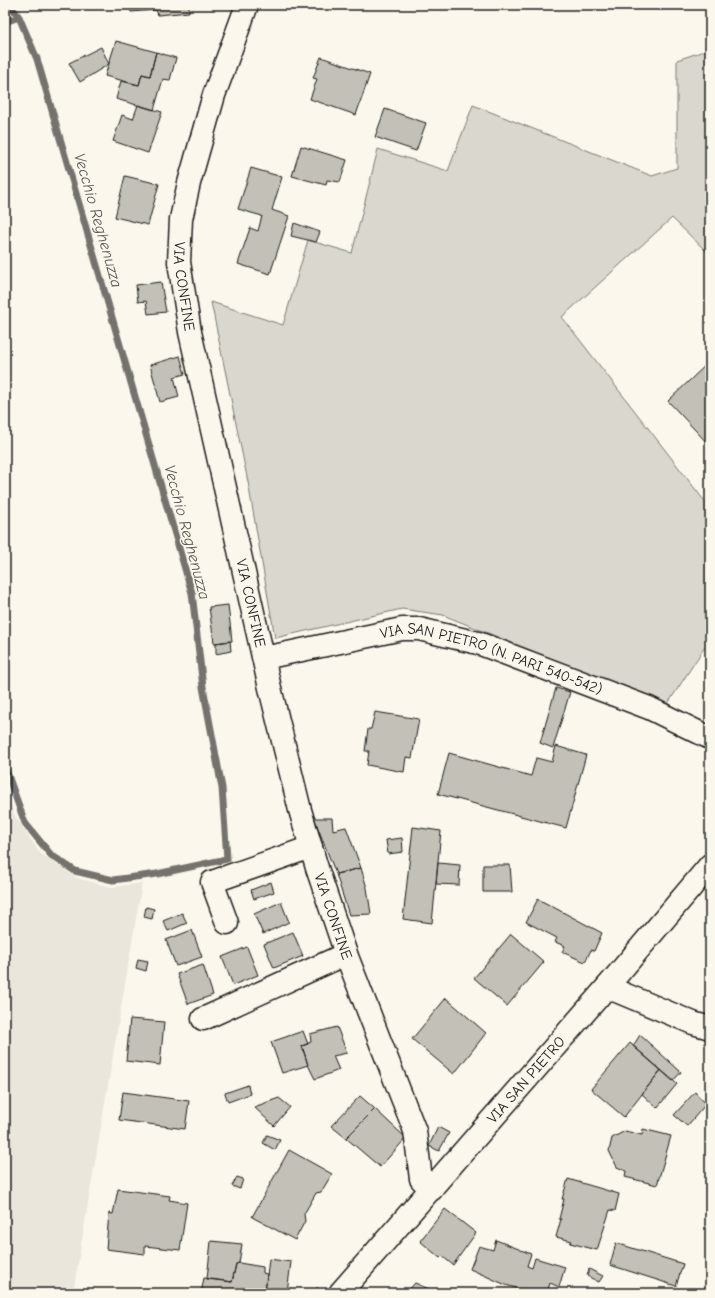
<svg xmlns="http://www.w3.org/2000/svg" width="715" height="1298" viewBox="0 0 715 1298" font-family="'Comic Neue',sans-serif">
	<rect width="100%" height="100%" fill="#fbf7ec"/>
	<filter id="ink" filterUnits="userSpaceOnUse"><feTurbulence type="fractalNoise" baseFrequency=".025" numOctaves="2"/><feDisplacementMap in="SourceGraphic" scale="8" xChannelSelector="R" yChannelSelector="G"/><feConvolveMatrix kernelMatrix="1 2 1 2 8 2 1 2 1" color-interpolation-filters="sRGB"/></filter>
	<g filter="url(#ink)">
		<path fill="#eae6dc" d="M5 788 14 814 40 853 77 878 111 887 142 883 73 1293H5Z"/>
		<path fill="#dad7ce" stroke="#7b7a75" d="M710 49V255L672 218 562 317 710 508V639L667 705 443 615 402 609 275 638 248 482 211 302 283 325 308 240 352 253 378 149 448 171 473 105 652 176 677 168V60Z"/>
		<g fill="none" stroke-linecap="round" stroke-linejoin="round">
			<path stroke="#74726e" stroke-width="7" d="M5 22 19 17 10 5
				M5 767 25 823 51 855 75 871 113 880 157 874 227 859 222 788 203 687 192 593 37 59 19 17"/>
		</g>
		<path fill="#c3c0b8" stroke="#1c1c1c" d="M130 5H189V12L158 15 156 10 131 12Z
			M116 41 156 52 150 76 142 74 139 85 105 76Z
			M101 47 109 64 80 82 69 63Z
			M156 52 176 58 170 80 163 79 154 110 116 99 121 81 139 85 142 74 150 76Z
			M321 57 370 74 356 115 310 99 317 79 313 78Z
			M138 105 162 112 148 153 113 141 122 115 133 119Z
			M385 109 426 123 416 151 375 137Z
			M301 146 347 160 340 182 327 180 326 185 292 176Z
			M251 168 282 177 272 210 289 216 270 274 238 264 250 228 258 231 262 216 238 209Z
			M125 176 159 184 148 225 115 217Z
			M294 223 320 232 316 242 291 236Z
			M161 282 166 312 148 314 146 301 138 302 136 285Z
			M180 356 185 374 174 377 179 397 160 402 150 365Z
			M710 361V446L668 401Z
			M228 605 232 641 214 643 209 607Z
			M230 641 231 651 216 654V643Z
			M556 688 570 692 553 748 540 743Z
			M375 712 419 719 412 758 406 757 404 772 367 765 369 751H365L368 729H371Z
			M556 746 586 755 566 828 438 794 449 753 531 776 536 758 552 762Z
			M314 818H332L333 830 346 827 361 868 336 874Z
			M413 827 441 831 432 923 403 919Z
			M402 838 403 852 388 854 386 840Z
			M438 863 460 865 459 885 436 884Z
			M483 865H510L512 892H483Z
			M361 868 367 888 371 914 349 915 336 874Z
			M271 882 274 892 254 899 251 890Z
			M538 899 602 933 594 951 591 950 585 962 562 952 565 946 555 942 557 938 526 922Z
			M281 902 289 922 263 934 254 914Z
			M146 907 154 909 152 919 144 917Z
			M182 913 187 923 168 931 163 921Z
			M192 930 202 957 176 966 166 940Z
			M293 932 303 956 274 968 264 944Z
			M511 934 544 962 507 1006 474 978Z
			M247 947 258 975 233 985 222 957Z
			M138 959 148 961 146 971 136 968Z
			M203 965 213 995 188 1004 177 974Z
			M446 998 486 1033 454 1074 412 1039Z
			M130 1019 164 1022 160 1065 126 1061Z
			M337 1027 347 1053 333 1056 339 1070 315 1079 308 1065 302 1046 311 1042 310 1034Z
			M303 1031 308 1044 302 1046 308 1065 282 1073 271 1042Z
			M640 1035 681 1072 673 1081 633 1046Z
			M630 1043 661 1070 624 1117 591 1089Z
			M661 1070 677 1084 657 1108 642 1094Z
			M248 1085 250 1094 228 1102 225 1093Z
			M123 1092 189 1101 185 1129 119 1120Z
			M695 1092 706 1104 687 1126 674 1115Z
			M360 1096 375 1109 346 1138 331 1126Z
			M279 1098 290 1107 274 1126 254 1107Z
			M375 1109 406 1138 380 1167 346 1138Z
			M438 1127 449 1133 439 1151 429 1146Z
			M643 1129 671 1136 657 1185 625 1177 626 1171 617 1167 609 1151 612 1138 625 1131 642 1135Z
			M267 1135 280 1140 275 1150 263 1143Z
			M289 1150 332 1174 321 1192 316 1193 304 1214 305 1221 295 1240 252 1217Z
			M237 1177 243 1179 240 1189 232 1186Z
			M568 1179 619 1194 615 1211 610 1210 597 1250 570 1243 572 1241 556 1237 561 1219H559L564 1199H562Z
			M118 1189 170 1196 169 1200 187 1203 180 1250 145 1246V1254L106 1249 109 1213 113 1214Z
			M445 1209 476 1233 453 1265 442 1256 440 1258 420 1241Z
			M496 1240 531 1254 527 1266 532 1268 535 1258 565 1267 559 1287 550 1283 547 1293H531L506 1285 470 1269 479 1246 493 1250Z
			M211 1241 242 1244 239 1263 236 1264 232 1282 207 1279Z
			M616 1243 683 1264 676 1286 610 1265Z
			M269 1259 291 1262 287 1293H265Z
			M239 1263 263 1267V1273L267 1274 265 1293H201L204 1278 232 1282 236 1264Z
			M589 1269 603 1276 599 1282 587 1276Z
			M415 1283 438 1293H406Z"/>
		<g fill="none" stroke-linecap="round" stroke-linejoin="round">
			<g stroke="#1c1c1c" stroke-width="25">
				<g id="minor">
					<path id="s1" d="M247 5 214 95 189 183 181 219 179 262 190 332 270 688 300 810 317 868 346 954 415 1131 421 1179 432 1189"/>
					<path id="s2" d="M264 658 402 629H419L478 643 649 708 710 738"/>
					<path d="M227 923 212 882 311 847"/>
					<path d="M607 987 693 1023 710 1028"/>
					<path d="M203 1019 346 954"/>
					<path id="s3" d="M340 1293 607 987 710 865"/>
				</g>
			</g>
			<path stroke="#1c1c1c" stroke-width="2.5" stroke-dasharray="3 3" stroke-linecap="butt" d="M313 1293 318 1288"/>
			<use href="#minor" stroke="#fbf7ec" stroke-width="22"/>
		</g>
	</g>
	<g text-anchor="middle" stroke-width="3" stroke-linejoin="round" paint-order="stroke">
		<g font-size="15" fill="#1c1c1c" stroke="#fbf7ec">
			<text dy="5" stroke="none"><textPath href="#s1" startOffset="292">VIA CONFINE</textPath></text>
			<text dy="5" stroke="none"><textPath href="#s1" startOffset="616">VIA CONFINE</textPath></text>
			<text dy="5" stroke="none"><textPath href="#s2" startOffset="235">VIA SAN PIETRO (N. PARI 540-542)</textPath></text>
			<text dy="5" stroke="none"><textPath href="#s1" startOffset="940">VIA CONFINE</textPath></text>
			<text dy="5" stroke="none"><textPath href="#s3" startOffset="283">VIA SAN PIETRO</textPath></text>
		</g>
		<g font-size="16" font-style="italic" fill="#575653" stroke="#fbf7ec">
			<text transform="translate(99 220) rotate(74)" y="6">Vecchio Reghenuzza</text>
			<text transform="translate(188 532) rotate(75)" y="6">Vecchio Reghenuzza</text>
		</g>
	</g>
	<rect width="715" height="1298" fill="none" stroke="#fbf7ec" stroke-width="20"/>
	<rect x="10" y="10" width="695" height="1278" fill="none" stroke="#1c1c1c" stroke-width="1.5" filter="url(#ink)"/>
</svg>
